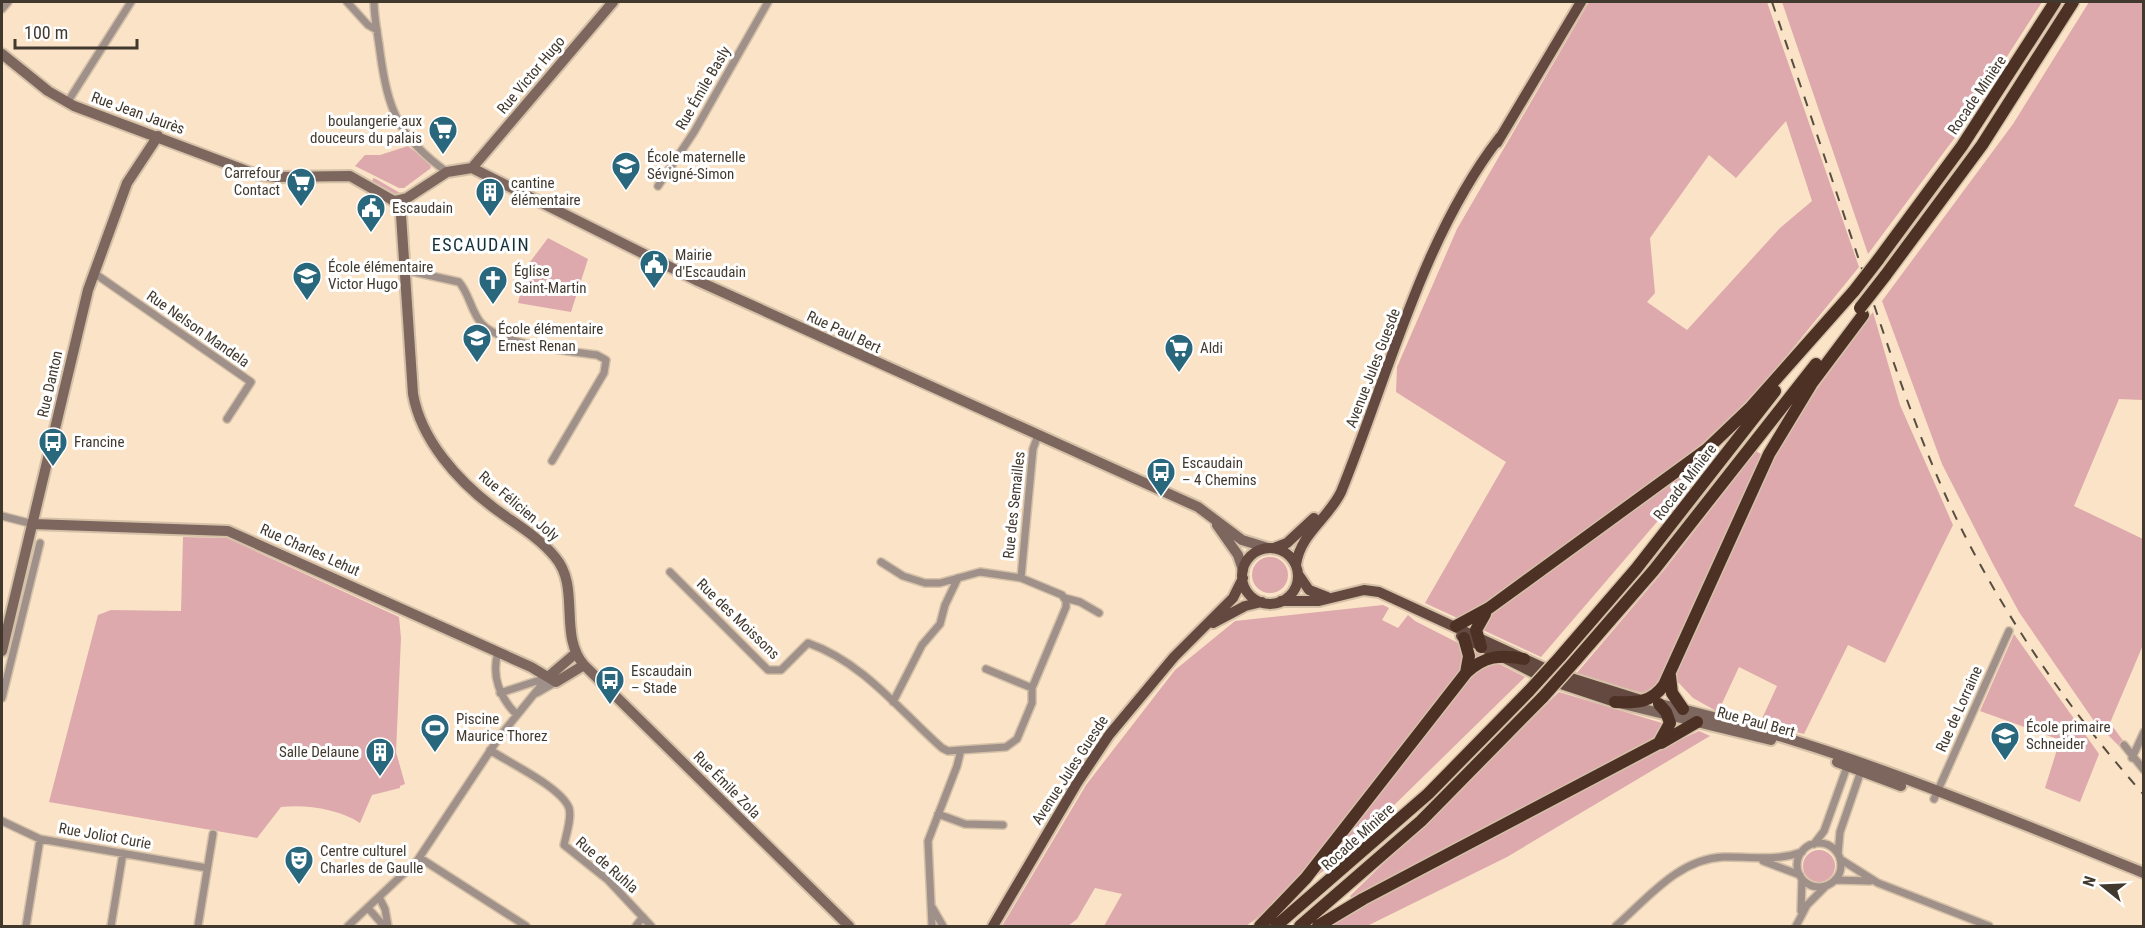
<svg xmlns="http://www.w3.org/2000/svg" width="2145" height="928" viewBox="0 0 2145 928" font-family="'Roboto Condensed',sans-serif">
	<rect width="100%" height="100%" fill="#fae3c6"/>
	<path fill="#dda9ad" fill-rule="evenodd" d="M1589 2H1767L1859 267 1776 369 1739 409 1710 436 1717 452 1541 657 1425 603 1506 462 1396 392 1397 367 1457 229ZM1786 121 1812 201 1780 228 1687 330 1647 302 1655 293 1650 238 1709 155 1736 178Z
		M1782 2H2042L1956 136 1868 254Z
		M2089 2H2143V400L2119 399 2074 506 2143 539V645L2110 723 2127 746 2122 749 2094 721 2019 612 1993 564 1942 464 1882 301 2013 124Z
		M408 146 430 163 431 168 404 188H399L355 166 365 155H380Z
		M373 178 376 179 400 193 393 196 372 183Z
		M548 238 588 259 571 312 518 303 527 266Z
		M1873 312 1900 405 1953 525 1885 663 1848 645 1804 734 1760 723 1777 686 1739 667 1718 712 1693 698 1677 681 1665 677 1649 691 1642 693 1576 674 1665 569 1756 451 1772 461 1798 415Z
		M183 537 227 538 399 617 401 638 396 752 405 784 400 786V788L372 795 360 823C340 809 305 804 281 807L257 838 49 802 98 615 111 610 181 611Z
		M1252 575a18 18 0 1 1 36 0a18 18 0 1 1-36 0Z
		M1383 605 1389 608 1382 620 1398 628 1408 615 1415 621 1525 677 1336 862 1246 926H1104L1122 894 1095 888 1077 919 1068 926H1002L1086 785 1175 670 1235 621Z
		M2014 634 2099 754 2080 802 2045 788 2060 740 1980 711Z
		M1559 692 1662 723 1661 733 1671 744 1699 731 1710 736 1507 857 1367 926H1330L1359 910 1350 896Z
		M1803 866a16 16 0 1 1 32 0a16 16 0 1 1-32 0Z"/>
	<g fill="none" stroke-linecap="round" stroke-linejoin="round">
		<g stroke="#d5c1a8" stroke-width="10">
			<path id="street" d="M347 2 368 25 377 30
				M374 2C374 18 378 35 380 52 388 110 398 137 447 172
				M2 9 8 2
				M67 103 131 2
				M658 186 694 132 768 2
				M405 270 459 282C469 293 471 311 481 323 500 345 568 351 597 355L606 360 604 373 552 461
				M94 273 251 382 227 419
				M2 516 33 524
				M881 562 903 576 925 583H940L980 572 1021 578
				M670 572 768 670H781L808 643C864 663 898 709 942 748L948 751 961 750
				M1065 598 1080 602 1099 613
				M498 652C491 676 500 698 517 715
				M986 669 1032 688
				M500 693 546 678
				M537 693 556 682
				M2 698 40 543
				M893 702 922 645 940 624 945 605 958 578
				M2124 745 2144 770
				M490 750C509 763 561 787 569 808 572 818 566 835 564 845L608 880 651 926
				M2132 758 2144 732
				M1934 799 2009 631
				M938 814 965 824 1003 825
				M2 821 40 839 207 868
				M1797 865a22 22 0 1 1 44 0a22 22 0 1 1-44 0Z
				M1814 844 1824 831 1848 764
				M1838 854 1840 832 1862 768
				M420 858 526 926
				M1840 859 1878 883 1989 926
				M1763 861 1800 875
				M1835 880 1870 881
				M379 897 385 909 388 926
				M932 907 943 926
				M368 908 384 926
				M1801 911 1802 879
				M26 926 40 839
				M111 926 123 853
				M198 926 213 834
				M348 926 417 861 500 736 548 677
				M636 926 643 917
				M932 926 928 841 957 766 961 750 1006 747 1017 739 1032 703V688L1066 607V601L1062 595 1021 578 1033 449 1038 435
				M1616 926C1647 899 1678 859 1723 857 1750 856 1775 862 1802 852
				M1796 926 1807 905 1825 887"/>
		</g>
		<g stroke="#d5c1a8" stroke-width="14">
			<path id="secondary" d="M2 54 48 91 74 106 255 174 276 177 350 176 394 201 407 198 447 172 472 168
				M472 168 698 281 1198 507 1242 540 1268 548
				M472 168 613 2
				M400 200 413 394C421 440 458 481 494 508 514 523 539 537 555 557 581 587 558 635 584 665L849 926
				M33 524 228 531 531 667 556 682 584 665
				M1217 525 1238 555 1243 570
				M2 651 88 290 127 183 158 136
				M548 677 576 653
				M1623 704 1771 740
				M1659 704C1826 741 1985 809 2144 873
				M1837 762 1901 786"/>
		</g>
		<g stroke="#d5c1a8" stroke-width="14">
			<path id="primary" d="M1497 143 1581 2
				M1274 548 1287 543 1314 518
				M1242 576a28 28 0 1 1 56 0a28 28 0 1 1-56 0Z
				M1296 565C1300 534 1328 519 1341 492 1389 374 1422 238 1500 137
				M1298 574 1309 590 1327 597
				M1281 601H1319L1364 590 1379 592 1555 673 1641 700
				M1213 623 1245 606 1262 602
				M1461 636 1546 679 1615 702
				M993 926 1077 783 1109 735 1174 657 1233 598 1243 578"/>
		</g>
		<g stroke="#d5c1a8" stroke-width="15">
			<path id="highway" d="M1878 260 1962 146 2055 2
				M1885 276 1982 145 2073 2
				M1456 626 1489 608 1707 449 1751 407 1854 291
				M1464 638 1469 656 1466 673
				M1481 647 1476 630 1485 614
				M1560 657 1636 569 1775 391
				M1575 661 1654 570 1816 364
				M1670 676 1672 693 1683 709
				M1615 702C1636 703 1651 703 1664 685L1769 454 1812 383 1863 315
				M1661 743 1697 722
				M1260 926 1306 878 1466 673C1484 656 1500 654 1524 659
				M1276 926 1428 794 1529 691
				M1300 926 1421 821 1543 697
				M1318 926 1363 899 1659 743 1670 723 1666 712 1659 704"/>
		</g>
		<use href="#street" stroke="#9f908a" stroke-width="7"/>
		<use href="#secondary" stroke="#7c665e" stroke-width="10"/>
		<use href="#primary" stroke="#63493f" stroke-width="10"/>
		<use href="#highway" stroke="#4d3125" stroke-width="12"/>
		<path stroke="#574d40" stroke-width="2" stroke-dasharray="10 10" stroke-linecap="butt" d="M1772 2C1804 95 1835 188 1866 281 1895 367 1923 453 1964 534 2012 628 2074 716 2144 795"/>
		<g stroke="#d5c1a8" stroke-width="15" stroke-linecap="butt">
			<path id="highway-bridge" d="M1854 291 1878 260
				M1860 308 1885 276
				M1529 691 1560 657
				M1543 697 1575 661"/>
		</g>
		<use href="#highway-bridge" stroke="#4d3125" stroke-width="12"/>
	</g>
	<defs>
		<g id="supermarket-pin" transform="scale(1.5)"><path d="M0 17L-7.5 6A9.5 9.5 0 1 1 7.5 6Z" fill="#29677d" stroke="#fff"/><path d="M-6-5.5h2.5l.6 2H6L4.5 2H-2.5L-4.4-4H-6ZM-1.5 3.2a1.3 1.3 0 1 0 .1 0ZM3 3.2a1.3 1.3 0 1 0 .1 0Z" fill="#fff"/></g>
		<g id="school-pin" transform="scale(1.5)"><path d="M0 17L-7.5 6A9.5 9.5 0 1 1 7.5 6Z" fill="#29677d" stroke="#fff"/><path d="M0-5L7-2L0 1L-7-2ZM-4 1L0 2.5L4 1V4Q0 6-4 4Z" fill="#fff"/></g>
		<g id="building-pin" transform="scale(1.5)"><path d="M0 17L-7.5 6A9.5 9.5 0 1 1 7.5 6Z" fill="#29677d" stroke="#fff"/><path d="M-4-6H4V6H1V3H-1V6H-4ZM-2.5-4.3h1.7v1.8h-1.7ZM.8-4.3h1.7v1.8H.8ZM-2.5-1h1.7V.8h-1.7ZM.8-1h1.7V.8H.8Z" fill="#fff"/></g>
		<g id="civic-pin" transform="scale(1.5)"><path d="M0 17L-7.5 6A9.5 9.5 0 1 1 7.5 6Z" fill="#29677d" stroke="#fff"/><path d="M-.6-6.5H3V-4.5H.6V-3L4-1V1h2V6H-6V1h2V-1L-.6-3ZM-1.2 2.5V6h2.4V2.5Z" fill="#fff"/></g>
		<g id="church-pin" transform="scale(1.5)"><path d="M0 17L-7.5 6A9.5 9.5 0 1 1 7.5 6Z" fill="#29677d" stroke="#fff"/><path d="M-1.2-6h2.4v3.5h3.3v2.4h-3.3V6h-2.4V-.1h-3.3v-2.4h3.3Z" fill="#fff"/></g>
		<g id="bus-pin" transform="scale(1.5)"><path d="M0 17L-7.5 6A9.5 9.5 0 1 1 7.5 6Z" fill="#29677d" stroke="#fff"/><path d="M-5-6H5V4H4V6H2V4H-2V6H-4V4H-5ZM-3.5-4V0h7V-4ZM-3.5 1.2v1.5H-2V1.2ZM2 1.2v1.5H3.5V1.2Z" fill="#fff"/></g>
		<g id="stadium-pin" transform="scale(1.5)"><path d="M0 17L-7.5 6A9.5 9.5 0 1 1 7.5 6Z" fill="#29677d" stroke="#fff"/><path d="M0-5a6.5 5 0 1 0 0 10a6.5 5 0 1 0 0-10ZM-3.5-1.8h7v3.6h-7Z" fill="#fff"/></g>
		<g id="theatre-pin" transform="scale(1.5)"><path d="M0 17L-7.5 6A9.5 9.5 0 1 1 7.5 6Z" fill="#29677d" stroke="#fff"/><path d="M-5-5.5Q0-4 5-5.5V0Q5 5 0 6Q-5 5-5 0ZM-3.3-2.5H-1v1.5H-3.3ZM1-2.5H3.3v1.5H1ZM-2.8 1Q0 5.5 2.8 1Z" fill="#fff"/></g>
	</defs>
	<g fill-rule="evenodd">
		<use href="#supermarket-pin" x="443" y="130"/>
		<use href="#school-pin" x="626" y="166"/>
		<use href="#supermarket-pin" x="301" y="182"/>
		<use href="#building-pin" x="490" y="192"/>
		<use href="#civic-pin" x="371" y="208"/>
		<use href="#civic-pin" x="654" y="264"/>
		<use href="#school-pin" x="307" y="276"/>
		<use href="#church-pin" x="493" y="280"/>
		<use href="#school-pin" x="477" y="338"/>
		<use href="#supermarket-pin" x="1179" y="348"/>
		<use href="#bus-pin" x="53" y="442"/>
		<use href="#bus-pin" x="1161" y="472"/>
		<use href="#bus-pin" x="610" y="680"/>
		<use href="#stadium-pin" x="435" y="728"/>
		<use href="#school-pin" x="2005" y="736"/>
		<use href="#building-pin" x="380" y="752"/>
		<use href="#theatre-pin" x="299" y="860"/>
	</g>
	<g text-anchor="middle" stroke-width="6" stroke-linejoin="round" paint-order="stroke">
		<g font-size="15" fill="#42392e" stroke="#fff">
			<text transform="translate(531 75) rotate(-50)" y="5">Rue Victor Hugo</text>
			<text transform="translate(703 88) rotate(-60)" y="5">Rue Émile Basly</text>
			<text transform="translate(1977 95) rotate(-56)" y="5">Rocade Minière</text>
			<text transform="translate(138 113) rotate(20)" y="5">Rue Jean Jaurès</text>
			<text transform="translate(198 329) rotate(35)" y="5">Rue Nelson Mandela</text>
			<text transform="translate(844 332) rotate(25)" y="5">Rue Paul Bert</text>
			<text transform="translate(1373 368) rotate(-69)" y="5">Avenue Jules Guesde</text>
			<text transform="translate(50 384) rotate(-77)" y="5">Rue Danton</text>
			<text transform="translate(1685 482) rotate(-52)" y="5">Rocade Minière</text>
			<text transform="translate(1014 505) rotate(-84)" y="5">Rue des Semailles</text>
			<text transform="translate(519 506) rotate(40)" y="5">Rue Félicien Joly</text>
			<text transform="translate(310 550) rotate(24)" y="5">Rue Charles Lehut</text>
			<text transform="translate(738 619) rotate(44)" y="5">Rue des Moissons</text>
			<text transform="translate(1959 709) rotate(-66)" y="5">Rue de Lorraine</text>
			<text transform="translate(1756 722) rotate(15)" y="5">Rue Paul Bert</text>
			<text transform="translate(1070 770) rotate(-57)" y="5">Avenue Jules Guesde</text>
			<text transform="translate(727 785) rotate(45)" y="5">Rue Émile Zola</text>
			<text transform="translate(105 836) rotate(10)" y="5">Rue Joliot Curie</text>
			<text transform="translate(1358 837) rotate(-42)" y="5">Rocade Minière</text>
			<text transform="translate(607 865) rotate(41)" y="5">Rue de Ruhla</text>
		</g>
		<g font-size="15" fill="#42392e" stroke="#fff" text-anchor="start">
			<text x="422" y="126" text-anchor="end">boulangerie aux<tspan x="422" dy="17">douceurs du palais</tspan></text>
			<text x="647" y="162">École maternelle<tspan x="647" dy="17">Sévigné-Simon</tspan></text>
			<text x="280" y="178" text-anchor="end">Carrefour<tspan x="280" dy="17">Contact</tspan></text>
			<text x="511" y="188">cantine<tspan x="511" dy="17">élémentaire</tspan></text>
			<text x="392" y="213">Escaudain</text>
			<text x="675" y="260">Mairie<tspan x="675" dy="17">d'Escaudain</tspan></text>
			<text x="328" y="272">École élémentaire<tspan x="328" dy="17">Victor Hugo</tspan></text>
			<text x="514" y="276">Église<tspan x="514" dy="17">Saint-Martin</tspan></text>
			<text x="498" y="334">École élémentaire<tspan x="498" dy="17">Ernest Renan</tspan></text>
			<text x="1200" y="353">Aldi</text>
			<text x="74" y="447">Francine</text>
			<text x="1182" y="468">Escaudain<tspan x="1182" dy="17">– 4 Chemins</tspan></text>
			<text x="631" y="676">Escaudain<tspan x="631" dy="17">– Stade</tspan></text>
			<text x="456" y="724">Piscine<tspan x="456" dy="17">Maurice Thorez</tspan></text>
			<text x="2026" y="732">École primaire<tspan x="2026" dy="17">Schneider</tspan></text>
			<text x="359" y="757" text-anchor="end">Salle Delaune</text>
			<text x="320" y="856">Centre culturel<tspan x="320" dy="17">Charles de Gaulle</tspan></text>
		</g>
		<g font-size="18" letter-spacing="1.5" fill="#13303b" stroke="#fff">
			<text x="481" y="251">ESCAUDAIN</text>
		</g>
	</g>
	<rect width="2145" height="928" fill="none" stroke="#42392e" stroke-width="6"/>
	<g transform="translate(2103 886) rotate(288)" stroke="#ffffff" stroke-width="4.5" paint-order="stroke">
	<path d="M0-4.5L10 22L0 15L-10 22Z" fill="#42392e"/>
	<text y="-9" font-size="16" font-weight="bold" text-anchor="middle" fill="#42392e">N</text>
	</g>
	<path d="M15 39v9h122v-9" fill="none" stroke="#42392e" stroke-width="3"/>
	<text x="24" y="39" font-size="18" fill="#42392e" stroke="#ffffff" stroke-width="4.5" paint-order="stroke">100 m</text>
</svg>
